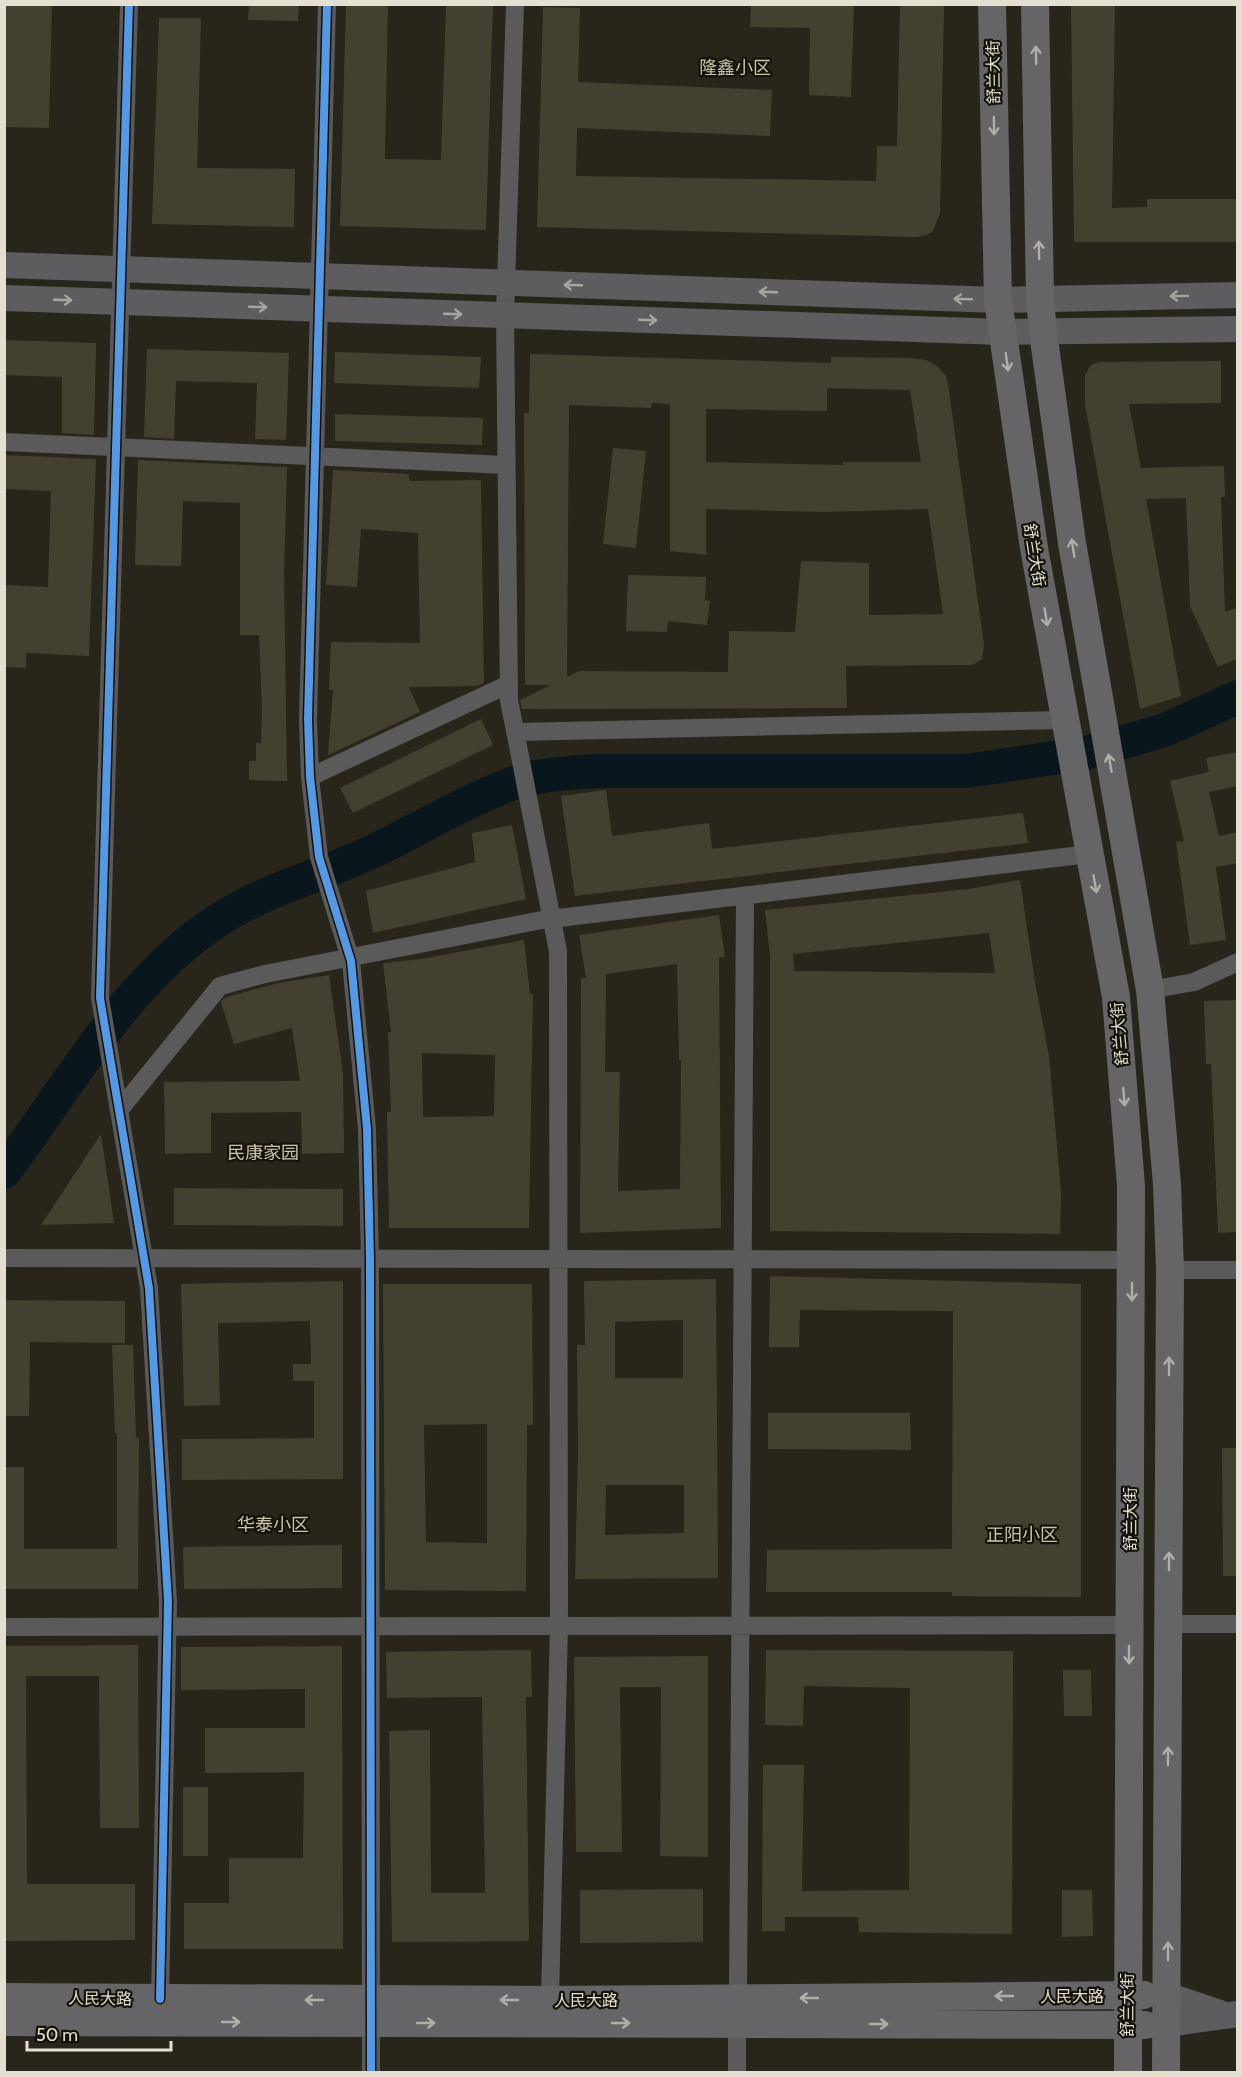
<svg xmlns="http://www.w3.org/2000/svg" width="1242" height="2077" viewBox="0 0 1242 2077" font-family="Cabin,'Noto Sans SC',sans-serif">
	<rect width="100%" height="100%" fill="#28261a"/>
	<g fill="none" stroke-linecap="round" stroke-linejoin="round">
		<path stroke="#09171c" stroke-width="34" d="M4 1172C70 1085 124 982 217 921 267 888 325 875 378 849 423 827 469 799 517 782 542 774 571 773 597 771H967L1086 753 1165 730 1238 697"/>
	</g>
	<path fill="#43402f" fill-rule="evenodd" d="M4 4H52L49 128 4 127Z
		M249 4H299L298 21 248 20Z
		M346 4H388L385 159 441 160 446 4H493L486 230 340 226Z
		M751 4H854L851 97 809 95 810 28 750 27Z
		M900 4H944L940 213 933 231 927 235 917 237 537 227 543 7 580 8 578 82 772 90 770 136 577 128 576 176 876 181 877 146H897Z
		M1071 4H1115L1112 208 1147 207V199H1238V242H1074Z
		M159 18H201L197 168 295 169 294 227 152 224Z
		M4 340 96 343 94 435 62 433V377L4 375Z
		M147 349 289 353 286 440 255 439 257 383 176 381 174 439 144 437Z
		M335 352 481 357 479 388 334 383Z
		M530 354 831 363V357L911 358 926 360 937 366 946 376 948 384 984 645 982 659 972 665 846 666 847 708 522 709 520 700 551 685H525L524 413H529ZM827 388 910 390 921 462H843V465L706 462V409L827 411ZM652 403 670 404V551L706 555V509L824 512 928 509 943 614 869 615V563L801 561 795 632 729 631 728 672 579 671 567 677 569 405 651 408Z
		M1221 361V403L1129 404 1141 468 1224 466 1225 497H1221L1225 612 1238 607V658L1218 667 1190 606 1186 498 1146 499 1181 696 1140 709 1085 404V375L1091 365 1100 362Z
		M335 414 483 418 482 445 335 441Z
		M613 448 646 451 636 548 603 544Z
		M4 455 96 459 89 656 26 653V668L4 667V585L48 587 51 491 4 489Z
		M138 460 287 467 284 572 287 781 249 780V761H256V743H261L262 709 259 635H240V503L183 501 181 566 135 565Z
		M333 470 409 474V481L481 480 484 683 478 686 409 687 420 712 328 755 333 690H329L331 642 420 643 418 533 361 529 357 587 326 585Z
		M628 575 706 577 705 600 710 601 707 625 668 621 667 632 626 631Z
		M481 719 493 745 353 813 340 788Z
		M1238 752V786L1209 792 1219 836 1238 832V863L1216 867 1226 940 1190 945 1176 842 1184 841 1170 781 1209 772 1206 758Z
		M606 790 612 836 709 823 712 849 1023 813 1028 843 575 896 561 796Z
		M512 825 526 899 373 933 366 891 475 862 472 833Z
		M1020 880 1035 982 1049 1056 1061 1192 1060 1234 770 1231V956L765 910 969 889ZM989 933 995 973 794 971 793 954Z
		M719 915 725 957 719 958 721 1228 580 1233 581 978H586L579 935ZM677 964 679 1060H681L680 1189 618 1191 620 1072H605L606 974Z
		M524 940 530 994H533L529 1228H389L387 1112H391L388 1032H391L383 963 421 959ZM422 1053 495 1055 494 1116 423 1117Z
		M329 975 343 1074 344 1153 302 1154 301 1112 211 1113V1153L165 1154 164 1082 300 1081 292 1028 234 1044 221 1002 224 998 278 983Z
		M1238 1000V1232L1218 1233 1211 1064H1206L1204 1001Z
		M101 1134 114 1223 41 1225Z
		M174 1188 343 1189V1226L174 1225Z
		M770 1276 1081 1284V1597L952 1596V1592H766L767 1550 952 1549 953 1311 800 1310 799 1347H769Z
		M716 1279 718 1578 575 1579 578 1452 577 1345H585L584 1281ZM683 1320V1378H615V1322ZM606 1485H684V1533L605 1535Z
		M343 1281V1479L182 1480V1439L314 1438V1381H293V1364H311L310 1321 218 1323 220 1405 184 1406 181 1284Z
		M383 1284H532L533 1425H527L526 1591 385 1590ZM487 1424V1543L426 1542 424 1425Z
		M4 1300 125 1301V1343L30 1342 29 1416H4Z
		M112 1345H133L136 1438H139L138 1589H4V1467H24V1549H117V1433H115Z
		M768 1413H910L911 1450 768 1449Z
		M1222 1448H1238V1576H1223Z
		M342 1545V1588L184 1589 183 1547Z
		M138 1645 139 1828H100L99 1676H26L27 1884H135V1940L4 1941V1646Z
		M342 1646 343 1949H184V1903H229V1858H303L304 1772 205 1773V1728H305V1689L181 1690V1647Z
		M531 1650 532 1697H526L529 1941 392 1942 389 1731 430 1730 431 1893H485L482 1697 387 1698 386 1652Z
		M766 1650 1013 1651 1012 1934 859 1932 858 1917H785V1931H762L763 1765H804L802 1891 909 1890 910 1688 804 1686 803 1726 765 1725Z
		M708 1656V1857L660 1856 661 1687H620L622 1852H576L574 1657Z
		M1063 1670H1091L1092 1716H1064Z
		M183 1787H208V1856H183Z
		M703 1889V1942L580 1943V1890Z
		M1062 1890H1092L1093 1936 1062 1937Z"/>
	<g fill="none" stroke-linecap="round" stroke-linejoin="round">
		<path stroke="#5b5a5b" stroke-width="18" d="M129 4 100 998 149 1288 168 1601 160 1999
			M327 4 308 719 310 777 319 857 351 961 367 1129 370 1259 371 2072
			M515 4 505 315 509 700 558 951 559 1626 550 2000
			M4 442 506 465
			M515 732 1065 720
			M310 777 509 684
			M1150 990 1194 982 1238 962
			M121 1108 220 986 265 974 542 920 1089 854
			M4 1258 1133 1260
			M1170 1270H1238
			M1168 1624H1238
			M4 1627 1129 1625
			M738 1999 745 895
			M737 2072V2024"/>
		<path stroke="#5e5c5f" stroke-width="26" d="M4 265 998 300 1238 295
			M4 298 1002 332 1238 329
			M1167 1995 1220 2013
			M1166 2024 1238 2014"/>
		<path stroke="#656466" stroke-width="28" d="M992 4 998 300 1034 548 1116 997 1131 1186 1128 2072
			M1035 4 1040 299 1043 332 1072 543 1150 990 1167 1184 1170 1270 1166 2072
			M4 1997 550 2000 1144 1995
			M4 2022 1145 2025"/>
		<g stroke="#141209" stroke-width="11">
			<path id="cycleway" d="M129 4 100 998 149 1288 168 1601 160 1999
				M327 4 308 719 310 777 319 857 351 961 367 1129 370 1259 371 2072"/>
		</g>
		<use href="#cycleway" stroke="#5399e6" stroke-width="8"/>
	</g>
	<defs><path id="oneway-shaft" d="M-6 0H5M1.5-3L5.5 0L1.5 3" fill="none" stroke-width="1.6" stroke-linecap="round" stroke-linejoin="round" transform="scale(1.5)"/></defs>
	<g stroke="#b1aea7">
		<use href="#oneway-shaft" transform="translate(1036 55) rotate(-91)"/>
		<use href="#oneway-shaft" transform="translate(994 126) rotate(89)"/>
		<use href="#oneway-shaft" transform="translate(1039 250) rotate(-91)"/>
		<use href="#oneway-shaft" transform="translate(1007 362) rotate(82)"/>
		<use href="#oneway-shaft" transform="translate(1073 548) rotate(-99)"/>
		<use href="#oneway-shaft" transform="translate(1046 617) rotate(80)"/>
		<use href="#oneway-shaft" transform="translate(1110 763) rotate(-100)"/>
		<use href="#oneway-shaft" transform="translate(1095 884) rotate(80)"/>
		<use href="#oneway-shaft" transform="translate(1124 1097) rotate(85)"/>
		<use href="#oneway-shaft" transform="translate(1132 1292) rotate(90)"/>
		<use href="#oneway-shaft" transform="translate(1169 1366) rotate(-90)"/>
		<use href="#oneway-shaft" transform="translate(1169 1561) rotate(-90)"/>
		<use href="#oneway-shaft" transform="translate(1129 1655) rotate(90)"/>
		<use href="#oneway-shaft" transform="translate(1168 1756) rotate(-90)"/>
		<use href="#oneway-shaft" transform="translate(1168 1951) rotate(-90)"/>
		<use href="#oneway-shaft" transform="translate(1004 1996) rotate(180)"/>
		<use href="#oneway-shaft" transform="translate(809 1998) rotate(180)"/>
		<use href="#oneway-shaft" transform="translate(314 2000) rotate(-180)"/>
		<use href="#oneway-shaft" transform="translate(509 2000) rotate(-180)"/>
		<use href="#oneway-shaft" transform="translate(231 2022)"/>
		<use href="#oneway-shaft" transform="translate(426 2023)"/>
		<use href="#oneway-shaft" transform="translate(621 2023)"/>
		<use href="#oneway-shaft" transform="translate(879 2024)"/>
	</g>
	<g stroke="#a7a59e">
		<use href="#oneway-shaft" transform="translate(573 285) rotate(-178)"/>
		<use href="#oneway-shaft" transform="translate(768 292) rotate(-178)"/>
		<use href="#oneway-shaft" transform="translate(1179 296) rotate(179)"/>
		<use href="#oneway-shaft" transform="translate(963 299) rotate(-178)"/>
		<use href="#oneway-shaft" transform="translate(63 300) rotate(2)"/>
		<use href="#oneway-shaft" transform="translate(258 307) rotate(2)"/>
		<use href="#oneway-shaft" transform="translate(453 314) rotate(2)"/>
		<use href="#oneway-shaft" transform="translate(648 320) rotate(2)"/>
	</g>
	<g text-anchor="middle" stroke-width="4.5" stroke-linejoin="round" paint-order="stroke">
		<g font-size="16" fill="#e3e0d2" stroke="#141209">
			<text transform="translate(993 72) rotate(-91)" y="6">舒兰大街</text>
			<text transform="translate(1035 555) rotate(81)" y="6">舒兰大街</text>
			<text transform="translate(1119 1034) rotate(-95)" y="6">舒兰大街</text>
			<text transform="translate(1130 1519) rotate(-90)" y="6">舒兰大街</text>
			<text x="1072" y="2002">人民大路</text>
			<text transform="translate(100 1998) rotate(1)" y="6">人民大路</text>
			<text x="586" y="2006">人民大路</text>
			<text transform="translate(1127 2005) rotate(-90)" y="6">舒兰大街</text>
		</g>
		<g font-size="18" fill="#c9c4a9" stroke="#141209">
			<text x="735" y="74">隆鑫小区</text>
			<text x="263" y="1159">民康家园</text>
			<text x="273" y="1531">华泰小区</text>
			<text x="1022" y="1541">正阳小区</text>
		</g>
	</g>
	<rect width="1242" height="2077" fill="none" stroke="#e3e0d2" stroke-width="12"/>
	<path d="M27 2041v9h144v-9" fill="none" stroke="#e3e0d2" stroke-width="3"/>
	<text x="36" y="2041" font-size="18" fill="#e3e0d2" stroke="#141209" stroke-width="4.5" paint-order="stroke">50 m</text>
</svg>
